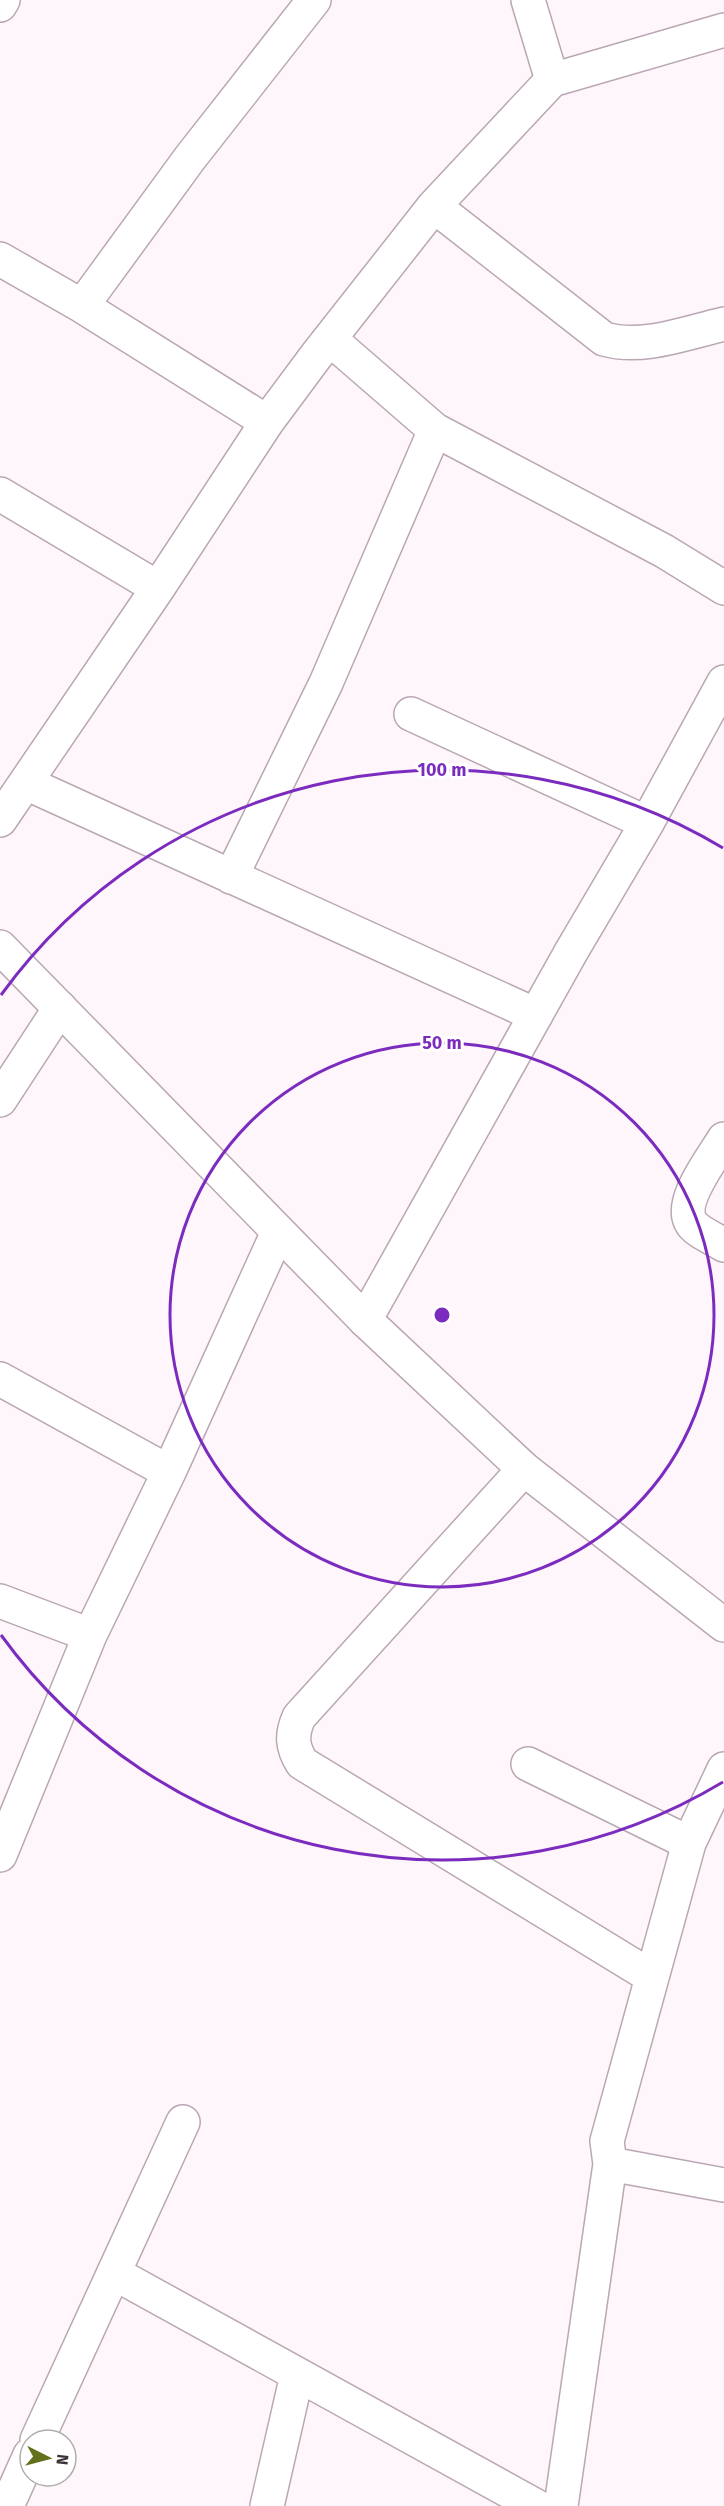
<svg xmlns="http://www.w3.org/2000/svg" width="724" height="2506" viewBox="0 0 724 2506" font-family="'Fira Sans',sans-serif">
	<rect width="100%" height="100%" fill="#fef6fb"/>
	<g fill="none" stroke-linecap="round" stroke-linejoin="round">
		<g stroke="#baa7b4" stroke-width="36">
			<path id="minor" d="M528 0 552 80
				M0 5 3 0
				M434 206 604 339C643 350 685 333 724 324
				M0 259 82 306 267 422
				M82 306 190 158 314 0
				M330 339 435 430 664 551 724 588
				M0 494 158 588
				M411 714 647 823
				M26 783 536 1015
				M0 820 158 588 267 422 316 356 434 206 552 80 724 30
				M231 877 326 683 435 430
				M0 1100 60 1008
				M724 1139C712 1159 677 1203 692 1224 699 1233 715 1239 724 1245
				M365 1320 571 952 647 823 724 682
				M0 1379 169 1472
				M524 1469 299 1717C291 1735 292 1747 302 1763L652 1977
				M0 1601 90 1635
				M528 1764 689 1843
				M0 1855 90 1635 169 1472 278 1232
				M610 2164 607 2141 689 1843 724 1769
				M114 2273 536 2506
				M37 2440 183 2122
				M7 2506 30 2455
				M267 2506 297 2375
				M561 2506 610 2164 724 2185"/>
		</g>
		<g stroke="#baa7b4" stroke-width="36">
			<path id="tertiary" d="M0 947 365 1320 524 1469 724 1625"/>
		</g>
		<use href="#minor" stroke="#fff" stroke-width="33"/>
		<use href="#tertiary" stroke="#fff" stroke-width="33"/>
	</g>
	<g fill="none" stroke="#7b2cbf" stroke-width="3">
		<circle cx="442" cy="1315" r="272"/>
		<path d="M723 1782A545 545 0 0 1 1 1635M1 995A545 545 0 0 1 723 848"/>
	</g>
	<circle cx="442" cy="1315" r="9" fill="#7b2cbf" stroke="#fff" stroke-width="3"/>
	<g font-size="18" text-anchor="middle" font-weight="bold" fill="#7b2cbf" stroke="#fff" stroke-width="6" stroke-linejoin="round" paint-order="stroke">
		<text x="442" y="776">100 m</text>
		<text x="442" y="1049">50 m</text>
	</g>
	<g transform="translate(48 2458) rotate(96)"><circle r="28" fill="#ffffff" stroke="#b0adaf" stroke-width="1.5"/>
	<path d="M0-4.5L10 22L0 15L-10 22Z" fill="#64711c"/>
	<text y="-9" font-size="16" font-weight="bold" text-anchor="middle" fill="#3a3338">N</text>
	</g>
</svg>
